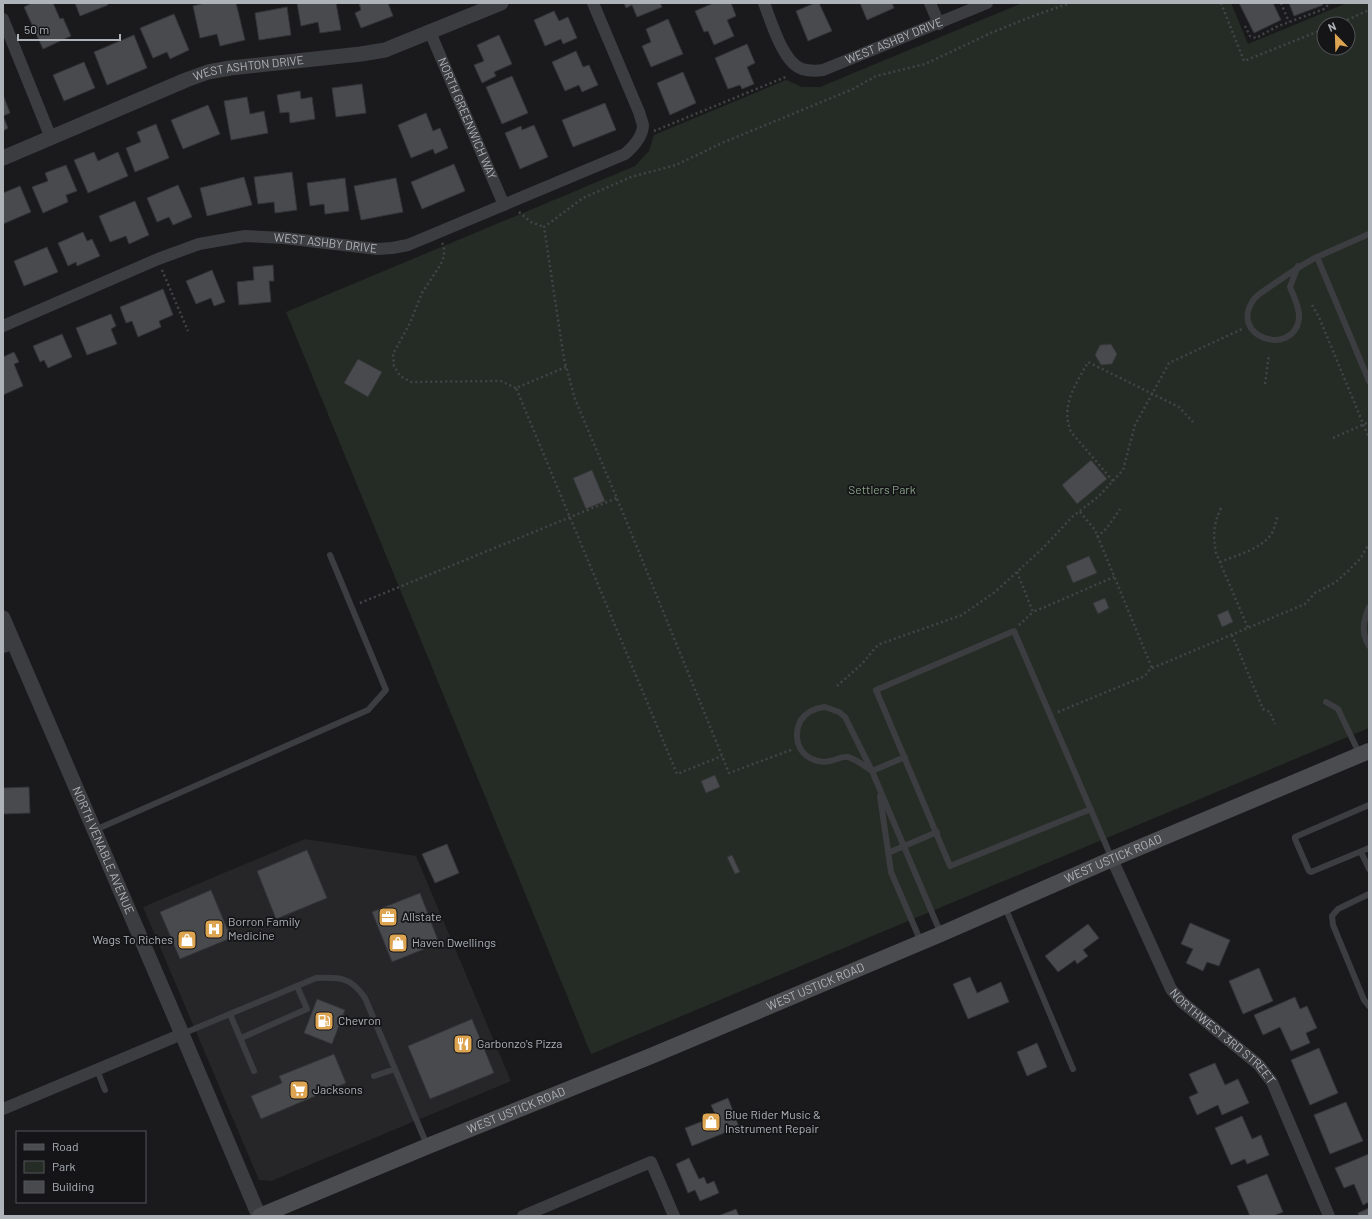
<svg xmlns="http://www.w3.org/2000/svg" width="1372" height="1219" viewBox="0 0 1372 1219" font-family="Barlow,sans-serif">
	<rect width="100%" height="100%" fill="#1a1a1c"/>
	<path fill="#262629" d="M305 839 416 856 511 1081 271 1181 259 1180 143 907Z"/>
	<path fill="#252c25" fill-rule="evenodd" d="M1022 3H1231L1248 44 1347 3H1369V728L591 1054 286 312 635 166 649 151 654 135 786 80 802 87H820ZM1324 24H1348V48H1324Z"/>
	<path fill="#494a4e" stroke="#343538" d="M32 3H53L60 19 63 18 71 36 43 49 24 7Z
		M75 3H107L108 5 80 16Z
		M205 3H236L245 40 220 46 217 34 200 38 193 6Z
		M297 3H336L341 30 320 33 318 22 301 26Z
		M359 3H388L393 16 361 28 355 13 361 10Z
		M624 3H660L662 7 637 17 632 5 626 8Z
		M714 3H731L736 16 727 20 734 36 714 45 708 31 704 32 695 11Z
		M815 3H819L832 31 808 41 796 11Z
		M860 3H892L894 8 867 20Z
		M1239 3H1273L1281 20 1254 33Z
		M1289 3H1322L1323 5 1294 16Z
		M287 7 291 35 259 40 255 13Z
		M554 11 559 21 568 17 577 38 563 44 561 39 545 46 534 20Z
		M174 14 189 50 170 59 167 52 153 58 140 28Z
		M668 19 683 54 651 67 642 46 651 42 646 29Z
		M134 35 147 68 107 85 94 52Z
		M499 35 512 64 494 72 496 76 482 83 474 65 484 61 477 45Z
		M747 44 755 63 747 67 754 84 742 89 740 85 728 89 715 58Z
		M576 51 583 67 589 65 598 85 582 92 579 85 565 91 552 62Z
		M84 62 95 88 64 101 53 75Z
		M683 72 696 103 670 115 657 83Z
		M512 76 528 113 502 124 486 87Z
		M362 84 366 113 336 117 332 88Z
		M300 91 301 99 312 97 315 119 290 123 289 112 280 113 277 95Z
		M3 95 10 113 3 116 8 128 3 131Z
		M247 97 250 114 264 111 268 133 231 140 224 101Z
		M605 103 616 130 573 147 562 120Z
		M208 105 220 134 183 149 171 120Z
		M426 113 433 131 440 128 448 148 435 154 433 149 411 158 398 125Z
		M156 124 169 158 135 172 126 148 141 142 137 132Z
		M534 125 548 157 520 169 505 133 521 126 522 130Z
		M94 152 98 161 118 152 128 176 88 193 74 160Z
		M454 164 465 191 422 209 411 182Z
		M66 165 77 191 66 195 68 202 43 213 32 187 48 181 45 173Z
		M292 172 297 210 275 213 274 202 258 204 254 177Z
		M244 177 252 205 207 216 200 188Z
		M345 178 349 211 325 214 324 204 310 206 307 183Z
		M396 178 403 212 361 220 354 186Z
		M178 185 192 217 173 225 169 217 157 222 147 198Z
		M20 186 31 212 3 224V193Z
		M135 201 149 235 129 244 126 236 110 242 99 216Z
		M83 232 87 241 92 239 100 256 77 266 76 262 68 266 58 243Z
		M47 247 58 272 24 286 14 261Z
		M273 265 274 281H269L271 302 239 305 237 282 254 280 253 267Z
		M212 270 225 302 214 306 211 298 196 304 186 281Z
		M163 289 173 315 159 321 161 327 138 337 132 321 126 323 120 307Z
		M111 314 116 326 111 329 117 344 87 355 76 328Z
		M62 334 72 357 48 368 44 360 40 362 33 346Z
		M1111 344 1117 354 1112 364 1101 365 1095 355 1100 345Z
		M14 352 19 362 14 364 23 386 3 395V357Z
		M358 359 382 372 368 397 344 383Z
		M1091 460 1107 479 1077 504 1062 485Z
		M592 470 605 501 586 509 573 478Z
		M1089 556 1097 573 1073 583 1066 566Z
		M1105 598 1109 608 1098 614 1093 603Z
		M1228 610 1233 622 1222 627 1217 615Z
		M715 775 720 787 706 793 701 781Z
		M29 787 30 813 3 814V788Z
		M447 844 459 873 435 883 422 854Z
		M307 850 327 898 276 919 257 871Z
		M732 855 740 872 735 874 727 857Z
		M211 890 231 938 180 959 160 912Z
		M420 893 439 943 392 962 372 912Z
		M1190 923 1230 940 1219 966 1207 962 1203 971 1186 963 1193 949 1181 944Z
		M1088 924 1099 938 1083 950 1088 956 1077 964 1075 960 1058 972 1045 956Z
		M1259 968 1273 1001 1243 1014 1229 981Z
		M970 977 977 993 1001 982 1009 1002 968 1019 953 984Z
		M1295 997 1300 1009 1307 1006 1317 1028 1306 1033 1310 1043 1291 1051 1280 1027 1263 1035 1254 1015Z
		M317 999 345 1010 332 1044 304 1033Z
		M472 1019 494 1073 430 1099 408 1046Z
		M1037 1043 1047 1067 1027 1076 1017 1052Z
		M1319 1048 1338 1093 1310 1105 1291 1060Z
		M334 1054 346 1083 261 1119 251 1096 282 1083 279 1076Z
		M1215 1063 1225 1085 1238 1079 1249 1103 1222 1115 1218 1105 1197 1115 1189 1097 1198 1093 1189 1074Z
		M728 1098 739 1127 692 1146 685 1128 716 1116 711 1105Z
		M1346 1102 1363 1141 1330 1154 1314 1115Z
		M1242 1116 1252 1139 1261 1135 1269 1155 1247 1164 1245 1159 1231 1165 1215 1128Z
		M1369 1154V1202L1363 1205 1354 1184 1344 1188 1335 1168Z
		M689 1158 699 1179 704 1177 707 1184 714 1181 719 1193 700 1201 695 1190 688 1193 676 1164Z
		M1267 1174 1283 1212 1273 1216H1250L1237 1186Z
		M1369 1208V1216H1359L1358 1213Z
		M736 1209 739 1216H718Z"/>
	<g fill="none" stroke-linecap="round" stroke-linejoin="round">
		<path stroke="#424447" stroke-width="2.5" stroke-dasharray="2 3" stroke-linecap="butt" d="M1221 3 1244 61 1324 29
			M1281 3 1289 22
			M1338 24 1369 10
			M1245 26 1250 36 1256 38 1276 27 1324 9 1330 3
			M654 131 788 76
			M519 212 531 222 544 227
			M442 243 444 246V256L441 264 422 293 410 323 393 354 394 366 400 376 411 382 501 381 516 388
			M162 270 188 331
			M1312 305 1319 317 1369 438
			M566 367 516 388 677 774 722 756
			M1265 384 1269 354
			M1333 438 1369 422
			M1113 481 1071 432C1060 405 1076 385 1088 362L1179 407 1193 422
			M1221 508C1213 525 1213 535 1216 553L1248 628
			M1080 512 1095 530 1152 668
			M1097 537 1107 528 1120 509
			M1220 562C1237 555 1262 549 1272 533 1275 527 1276 521 1278 515
			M1017 572 1033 612 1114 577
			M360 603 617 498
			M1019 625 1033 612
			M1232 635 1263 709 1270 712 1275 724
			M837 686 862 664 875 648 880 644 962 615 995 592 1043 548 1072 517 1099 496 1123 470 1135 425 1169 363 1242 329
			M1058 712 1145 676 1150 669 1305 604 1315 593 1336 582 1348 571 1360 559 1369 544
			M791 750 729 773 623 513 575 399 564 359 544 227 583 198 631 177 676 165 722 143 853 89 876 76 925 64 993 32 1036 15 1070 3"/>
		<path stroke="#3c3d41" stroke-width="6" d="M1369 234 1317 257 1369 381
			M1298 266 1290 287C1294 297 1300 308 1299 319 1293 358 1227 337 1254 299 1257 295 1264 291 1268 288 1284 277 1299 266 1317 257
			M1369 607C1363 621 1361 633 1369 646
			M1326 702 1338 709 1360 755
			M825 707 839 712 845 717 872 771C866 767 854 758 848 757 842 756 836 760 830 761 817 764 802 757 798 743 796 735 797 727 801 720 807 711 815 708 825 707Z
			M905 757 872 771 941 934
			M880 796 891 872 921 942
			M1369 805 1295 837V839L1309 871 1311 872 1369 848
			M1091 809 950 866 876 690 1014 631C1047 707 1080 783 1112 859
			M95 830 368 710 386 690 330 555
			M1361 852 1369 869
			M888 853 937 832
			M1369 894 1338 909 1332 916 1333 925 1364 1000 1369 1006
			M1005 907 1073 1069
			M230 1014 254 1071
			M182 1034 316 978C340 977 351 977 365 998L427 1145
			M241 1038 307 1009 297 986
			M97 1070 105 1090
			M374 1076 395 1069"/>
		<g stroke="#3c3d41" stroke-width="12">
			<path id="s1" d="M764 3C771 21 783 63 802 69 809 71 816 71 823 70L987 3"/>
			<path d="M930 3 939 24"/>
			<path d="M3 19 51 138"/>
			<path id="s2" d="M430 32 504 205"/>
			<path id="s3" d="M3 326 158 259 199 244 245 236 284 238 377 249 392 248 408 245 625 154C633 147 643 137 643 125 642 121 640 116 639 112L593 3"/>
			<path d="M3 647 14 643"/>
			<path id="s4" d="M1112 859 1171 989 1182 1002 1259 1065 1272 1082 1329 1216"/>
			<path d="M3 1109 182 1034"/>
			<path d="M523 1216 651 1162 674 1216"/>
		</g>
		<g stroke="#3c3d41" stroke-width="15">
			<path id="s5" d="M3 158 186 80 208 72 230 68 361 54 385 50 501 3"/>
			<path id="s6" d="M3 618 182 1034 259 1216"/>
		</g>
		<path stroke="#4a4c50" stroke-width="16" id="s7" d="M260 1216 428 1146 651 1056 941 934 1112 859 1369 751"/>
	</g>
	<defs>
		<g id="office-square" transform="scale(1)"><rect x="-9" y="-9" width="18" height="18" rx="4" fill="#dda451" stroke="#151517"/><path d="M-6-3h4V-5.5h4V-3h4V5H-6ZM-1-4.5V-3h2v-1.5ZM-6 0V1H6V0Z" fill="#fff"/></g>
		<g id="hospital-square" transform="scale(1)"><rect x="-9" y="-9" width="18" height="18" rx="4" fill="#dda451" stroke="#151517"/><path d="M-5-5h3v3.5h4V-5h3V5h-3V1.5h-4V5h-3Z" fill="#fff"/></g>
		<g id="shop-square" transform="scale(1)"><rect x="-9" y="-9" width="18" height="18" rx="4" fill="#dda451" stroke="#151517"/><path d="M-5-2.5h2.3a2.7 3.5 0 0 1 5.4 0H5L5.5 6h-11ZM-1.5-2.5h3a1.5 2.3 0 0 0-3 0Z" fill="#fff"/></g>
		<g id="fuel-square" transform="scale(1)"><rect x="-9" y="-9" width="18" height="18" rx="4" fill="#dda451" stroke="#151517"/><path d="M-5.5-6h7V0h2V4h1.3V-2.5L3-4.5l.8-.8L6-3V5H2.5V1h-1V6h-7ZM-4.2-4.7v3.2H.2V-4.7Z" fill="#fff"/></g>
		<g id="restaurant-square" transform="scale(1)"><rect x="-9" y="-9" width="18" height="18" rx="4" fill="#dda451" stroke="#151517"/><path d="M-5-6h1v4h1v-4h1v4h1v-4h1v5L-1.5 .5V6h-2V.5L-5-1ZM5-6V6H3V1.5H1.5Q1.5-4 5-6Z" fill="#fff"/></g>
		<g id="supermarket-square" transform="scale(1)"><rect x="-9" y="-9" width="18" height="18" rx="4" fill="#dda451" stroke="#151517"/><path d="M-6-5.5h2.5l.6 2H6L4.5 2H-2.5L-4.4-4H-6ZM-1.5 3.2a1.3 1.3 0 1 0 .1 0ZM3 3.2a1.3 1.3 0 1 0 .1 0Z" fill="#fff"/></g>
	</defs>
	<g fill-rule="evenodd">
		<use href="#office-square" x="388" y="917"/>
		<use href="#hospital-square" x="214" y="929"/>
		<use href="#shop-square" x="187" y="940"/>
		<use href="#shop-square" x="398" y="943"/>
		<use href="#fuel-square" x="324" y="1021"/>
		<use href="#restaurant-square" x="463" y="1044"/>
		<use href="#supermarket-square" x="299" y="1090"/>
		<use href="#shop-square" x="711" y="1122"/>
	</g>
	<g text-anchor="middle" stroke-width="3.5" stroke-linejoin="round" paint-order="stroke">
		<g font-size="12" fill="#aeb3ba" stroke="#151517">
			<text dy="4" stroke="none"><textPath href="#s1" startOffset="176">WEST ASHBY DRIVE</textPath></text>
			<text dy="4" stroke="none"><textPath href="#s5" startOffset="263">WEST ASHTON DRIVE</textPath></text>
			<text dy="4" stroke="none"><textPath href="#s2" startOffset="94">NORTH GREENWICH WAY</textPath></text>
			<text dy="4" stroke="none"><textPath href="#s3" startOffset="340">WEST ASHBY DRIVE</textPath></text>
			<text dy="4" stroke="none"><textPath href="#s6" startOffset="253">NORTH VENABLE AVENUE</textPath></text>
			<text dy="4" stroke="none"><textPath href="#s7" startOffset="925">WEST USTICK ROAD</textPath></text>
			<text dy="4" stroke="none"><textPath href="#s7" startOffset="601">WEST USTICK ROAD</textPath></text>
			<text dy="4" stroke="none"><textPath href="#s4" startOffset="213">NORTHWEST 3RD STREET</textPath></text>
			<text dy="4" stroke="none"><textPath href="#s7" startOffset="277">WEST USTICK ROAD</textPath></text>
		</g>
		<g font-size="12" fill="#88a288" stroke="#151517">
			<text x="882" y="494">Settlers Park</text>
		</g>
		<g font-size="12" fill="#aeb3ba" stroke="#151517" text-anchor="start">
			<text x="402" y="921">Allstate</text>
			<text x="228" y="926">Borron Family<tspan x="228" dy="14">Medicine</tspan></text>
			<text x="173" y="944" text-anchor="end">Wags To Riches</text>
			<text x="412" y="947">Haven Dwellings</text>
			<text x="338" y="1025">Chevron</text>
			<text x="477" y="1048">Garbonzo's Pizza</text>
			<text x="313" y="1094">Jacksons</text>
			<text x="725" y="1119">Blue Rider Music &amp;<tspan x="725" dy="14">Instrument Repair</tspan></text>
		</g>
	</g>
	<rect width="1372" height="1219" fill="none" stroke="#aeb3ba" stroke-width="8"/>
	<rect x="16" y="1131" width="130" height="72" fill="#151517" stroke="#525458"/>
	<rect x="24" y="1144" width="20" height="6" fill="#4a4c50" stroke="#525458"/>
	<text x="52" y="1151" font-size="12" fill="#aeb3ba">Road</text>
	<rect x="24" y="1161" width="20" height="12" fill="#252c25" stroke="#525458"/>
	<text x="52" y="1171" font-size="12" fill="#aeb3ba">Park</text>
	<rect x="24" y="1181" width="20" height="12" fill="#494a4e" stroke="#525458"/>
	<text x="52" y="1191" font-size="12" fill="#aeb3ba">Building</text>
	<g transform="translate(1336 36) rotate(337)"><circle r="19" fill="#151517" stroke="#525458"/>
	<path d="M0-3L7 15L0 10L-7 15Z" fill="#dda451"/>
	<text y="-6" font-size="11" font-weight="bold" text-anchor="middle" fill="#aeb3ba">N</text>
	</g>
	<path d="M18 34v6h102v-6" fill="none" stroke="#aeb3ba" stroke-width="2"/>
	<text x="24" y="34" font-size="12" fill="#aeb3ba" stroke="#151517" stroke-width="3" paint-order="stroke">50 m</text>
</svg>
